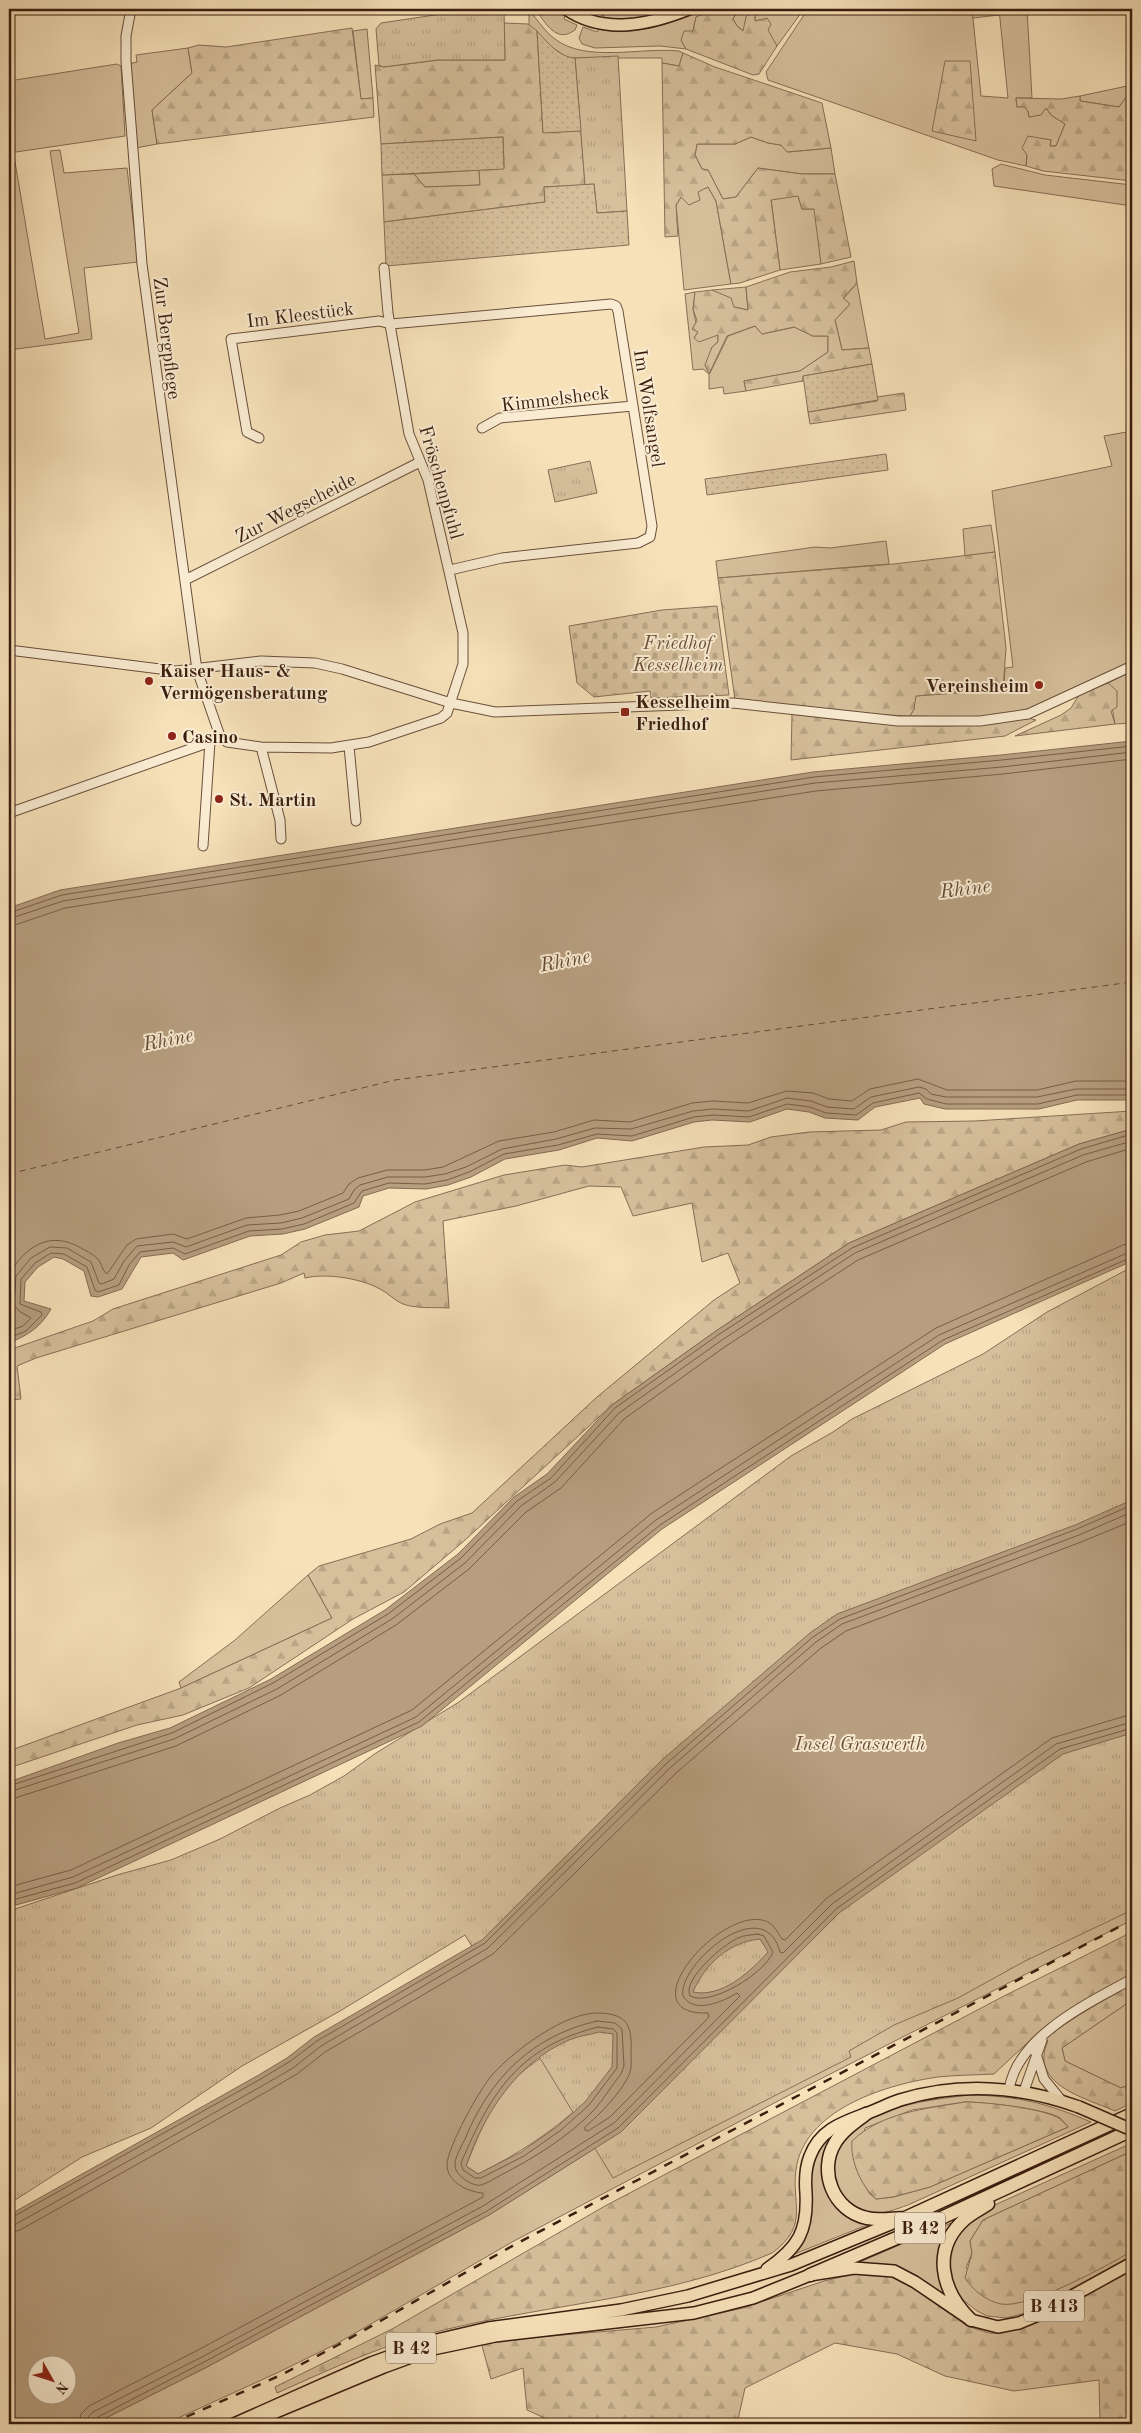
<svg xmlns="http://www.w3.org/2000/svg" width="1141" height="2433" viewBox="0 0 1141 2433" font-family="'Old Standard TT',serif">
	<defs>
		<pattern id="forest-firs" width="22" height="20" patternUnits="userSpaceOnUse" patternTransform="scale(1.25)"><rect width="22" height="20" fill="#d6c09c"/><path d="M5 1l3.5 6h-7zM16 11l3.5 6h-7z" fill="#b9a585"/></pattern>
		<pattern id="cemetery-stones" width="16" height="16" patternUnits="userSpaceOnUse" patternTransform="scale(1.25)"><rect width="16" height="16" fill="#d6c09c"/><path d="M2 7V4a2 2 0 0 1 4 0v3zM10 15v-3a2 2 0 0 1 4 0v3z" fill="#b9a585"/></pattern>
		<pattern id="park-tufts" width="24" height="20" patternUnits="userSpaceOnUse" patternTransform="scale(1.25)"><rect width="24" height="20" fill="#d6c09c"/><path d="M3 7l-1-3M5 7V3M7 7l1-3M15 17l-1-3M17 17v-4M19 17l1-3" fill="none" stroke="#b9a585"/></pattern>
		<pattern id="garden-dots" width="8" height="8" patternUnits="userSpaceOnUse" patternTransform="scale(1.25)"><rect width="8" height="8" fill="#d6c09c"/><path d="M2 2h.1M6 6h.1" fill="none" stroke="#b9a585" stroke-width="1.8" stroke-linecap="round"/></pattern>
	</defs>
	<rect width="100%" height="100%" fill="#f6e1b9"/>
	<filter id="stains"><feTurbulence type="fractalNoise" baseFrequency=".004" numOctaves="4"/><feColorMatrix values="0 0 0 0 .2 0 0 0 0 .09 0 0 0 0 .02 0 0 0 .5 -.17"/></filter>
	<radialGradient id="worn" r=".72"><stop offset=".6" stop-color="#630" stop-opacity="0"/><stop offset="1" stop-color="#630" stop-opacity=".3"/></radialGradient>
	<path fill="#d6c09c" stroke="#886e56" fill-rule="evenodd" d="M535 9H555L565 16 564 19 577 25 575 30C556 44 546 23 535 9Z
		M591 9H674C650 16 629 21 604 18V16L590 11Z
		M705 9H715L696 17 693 31 681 40 686 49 660 46 595 48 582 44 579 38 583 27 597 32 599 29C635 38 671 22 705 9Z
		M739 9H753L746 17 744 31 737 26 733 19Z
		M757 9H804L777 46 760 20 755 21V16L758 12Z
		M808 9H972L981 96 1008 98 999 9H1027L1032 98H1016L1017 107 1024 106 1028 111 1029 117 1046 108 1051 115 1065 124 1056 146H1050L1051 140 1044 139 1027 155 1026 166 998 160 768 80 766 72Z
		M529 10C537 19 545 32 555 39 586 63 641 47 679 51L683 53 679 66 662 63V58H568L553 48 529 25Z
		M367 29 373 98 361 99 353 31Z
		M188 48 192 73 152 110 157 144 136 148 129 64 137 62 136 55Z
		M117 64 121 66 125 136 9 153V81Z
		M1132 85V94L1130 92 1119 107 1080 101V96Z
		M751 137 768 143 781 145 788 152 831 148 835 174H802L758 168 736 197 723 199 708 170 702 169 695 155 697 144H735Z
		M60 150 64 173 127 168 138 262 84 268 92 339 9 350V156H14L45 339 79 333 50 151Z
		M1001 164 1045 175 1132 185V206L994 186 992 169Z
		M479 170 480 185 425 187 414 174Z
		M708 187 716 201 731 284 684 290 676 205 682 196Z
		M789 196H798L802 209H816L821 264 780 270 771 199Z
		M857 283 869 348 842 350 835 320 850 304 843 299Z
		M746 287 748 310 734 307 712 290Z
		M695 292 693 309 698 332 694 338 718 335V342L712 347 710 373 728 336 755 326 762 334 795 327 813 336H828V352L800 371 744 381 746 391 724 394 723 387 709 389V374L703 369 693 370 685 294Z
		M1132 431V662C1097 678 1058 702 1020 711 985 721 946 716 910 716L914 709 915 696 981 691 1004 685 1005 668 1013 667 992 491 1112 466 1104 436Z
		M991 525 995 552 965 556 963 529Z
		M886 541 889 564 718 578 716 561 815 547 830 548Z
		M1132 671V689L1129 697 1132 698V723L1115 724 1108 683Z
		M308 1575 332 1618 181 1688 179 1682 235 1640Z
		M1132 1733V1920L795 2092 512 2242 338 2343 279 2372 165 2424H94L207 2367 489 2215 621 2132Z
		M1132 2000V2084L1121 2088 1065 2061 1062 2048Z
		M569 2040 585 2102C550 2133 520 2153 478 2174L466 2166C477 2139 488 2109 507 2087 524 2067 547 2054 569 2040Z
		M970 2095C1018 2096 1047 2103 1091 2122L908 2205C896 2209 884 2215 871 2212 845 2207 828 2182 835 2156 837 2151 838 2146 841 2142 871 2106 927 2100 970 2095ZM965 2102C982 2102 1048 2109 1060 2118 1063 2121 1066 2124 1068 2127L930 2187 893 2197 876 2199 869 2193 856 2168 865 2128 912 2110Z
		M842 2126 824 2181 872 2223 792 2255 816 2156 821 2145Z
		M1132 2143V2151L983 2220 970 2241 972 2253 966 2268 1013 2304 1056 2290 1132 2251V2256L1026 2313 1006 2318 987 2316 977 2311 957 2295 952 2286 948 2258 952 2242 962 2228 988 2208Z
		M951 2223 953 2226 944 2242 956 2308 932 2289 855 2264Z"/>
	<path fill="url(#forest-firs)" stroke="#886e56" d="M715 9H739L733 19 737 26 743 31 746 17 753 9H757L759 12 755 16V21L767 18 771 24 768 30 777 46 759 74 753 75 686 49 681 40 684 31H693L696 17Z
		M504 23 528 24 537 31 543 132 581 131 585 185 544 187 545 202 384 222 382 175 414 174 425 187 480 185 479 170 504 168 503 137 381 144 375 65 384 67 438 60H505Z
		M352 28 361 99 373 98 374 117 157 144 152 110 192 73 188 48 199 45 226 47Z
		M683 53 715 67 822 103 831 148 787 152 781 145 768 143 751 137 735 144H697L695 155 702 169 708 170 723 199 736 197 758 168 802 174H835L851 257 821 264 814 209H802L798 196 771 200 780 270 740 283 731 284 716 201 708 187 698 192 700 200 689 205 681 197 676 205 678 236 665 237 662 63 679 66Z
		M945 61H970L976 141 932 131Z
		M1130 92 1132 94V181L1043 171 1026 166 1027 155 1022 148 1028 136 1051 140 1050 146H1056L1065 124 1051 115 1046 108 1041 115 1029 117 1028 111 1024 107H1017L1016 98 1061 99 1080 96V101L1119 107Z
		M854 261 857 283 843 298 850 304 835 320 842 350 869 348 872 364 803 376V381L746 391 744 381 800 371 828 352V336H813L794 327 762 334 755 326 727 336 709 374 705 365 712 347 718 342V335L699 342 694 338 698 332 692 329 697 321 693 309 695 292 712 290 731 298 734 307 748 310 746 287 790 272 831 267Z
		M904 393 906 410 810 424 808 412 877 401V397Z
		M995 552 1006 648 1003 689 916 696 914 709 910 716 868 714 735 700 718 578 894 564Z
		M1108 683 1117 691V707L1111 711 1115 724 1015 736 1061 715 1071 708 1079 695Z
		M792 714C855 722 919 730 984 724 999 723 1023 715 1036 720L1005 736 791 760Z
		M1132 1111V1129L1079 1144 849 1243 716 1331 612 1405 464 1541 404 1592 353 1619 249 1688 183 1715 137 1725 9 1768V1751L181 1688 332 1618 308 1575 319 1566 411 1539 440 1524 472 1513 597 1397 714 1300 740 1283 728 1253 702 1262 692 1203 633 1216 621 1187 589 1186 516 1206 443 1221 449 1308C434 1307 417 1309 403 1304 395 1301 388 1293 380 1289 360 1278 326 1273 305 1278L304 1273 281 1283 36 1358 17 1366 21 1399 9 1400V1350L93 1321 113 1309 281 1255 301 1242 325 1235 359 1231 415 1202 504 1175 565 1165 582 1167 704 1147 748 1145 771 1137 809 1132 881 1130 906 1122 975 1121Z
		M1132 1932V2000L1062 2048 1065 2061 1121 2088 1132 2084V2103L1115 2111C1085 2098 1028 2084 1048 2041L1039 2032 994 2074C976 2075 956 2075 938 2077 888 2084 809 2108 797 2164 789 2202 812 2224 772 2253 669 2298 556 2303 448 2329 388 2342 333 2368 277 2393L275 2387 392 2329 605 2206 1004 1996Z
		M965 2102C986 2102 1038 2108 1057 2117 1062 2119 1065 2124 1068 2127L930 2187 893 2197 876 2199C861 2186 850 2160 852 2141 882 2112 925 2109 965 2102Z
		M1132 2151V2251C1107 2266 1028 2309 1001 2304 986 2301 973 2290 965 2278L972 2253 970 2241 983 2220Z
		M1132 2269V2419L1100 2421 1099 2380 1014 2391 945 2376 897 2354 835 2343 745 2388 737 2424H549L551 2421 527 2410 523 2368 491 2379 481 2342 656 2327 743 2308 824 2281 858 2273 890 2276 903 2281 967 2326 989 2333H1000L1029 2325Z"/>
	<path fill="url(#cemetery-stones)" stroke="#886e56" d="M717 606 729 695 651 698 650 691 594 697 577 683 569 626 662 610Z"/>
	<path fill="url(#park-tufts)" stroke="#886e56" d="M475 9H504L505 60H438L383 67 379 65 376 29 381 23Z
		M618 56 627 211 597 213 594 184 585 185 575 58Z
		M590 461 597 493 555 502 548 470Z
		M1132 1267V1910L1025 1961 958 1998 894 2025 849 2051 851 2057 613 2178 465 1935 340 2011 242 2066 151 2128 82 2157 9 2204V1911L117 1875 171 1860 220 1839 280 1808 310 1795 344 1776 376 1753 459 1702 791 1456 833 1432 852 1419 983 1354 1047 1312Z"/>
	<path fill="url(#garden-dots)" stroke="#886e56" d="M972 9H999V15L973 18Z
		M537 31C547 42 559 57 575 58L581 131 543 133Z
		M503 137 504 169 382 175 381 144Z
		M594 184 597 213 627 211 629 245 386 266 384 222 545 202 544 187Z
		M872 364 878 400 808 412 803 376Z
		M886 454 888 470 707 495 705 479Z"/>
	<path fill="#b69e7f" stroke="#856a52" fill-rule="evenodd" d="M1132 741V1100H1077L1039 1109H945L924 1104 920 1098 875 1107 858 1120 825 1118 809 1112 787 1109 750 1122 712 1120 694 1122 632 1141 597 1138 559 1150 505 1159 471 1177 448 1185 426 1189 389 1188 363 1196 359 1207 305 1229 283 1234 250 1236 183 1260 173 1253 141 1257 122 1289 98 1297 91 1296 84 1271 63 1259 54 1257 38 1267 25 1282 24 1301 51 1309C40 1328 28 1335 9 1343V908L60 890 813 772 1001 755Z
		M1132 1129V1261L945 1344 662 1529 422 1726 77 1888 9 1907V1782L118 1743 170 1728 271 1679 385 1610 458 1554 514 1497 547 1474 612 1405 716 1331 849 1243 1079 1144Z
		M1132 1500V1733L1063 1754 839 1913 621 2132 489 2215 207 2367 94 2424H9V2215L257 2076 287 2058 314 2037 482 1940 663 1759 810 1633 837 1614 1075 1525ZM760 1939 768 1952C750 1972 722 1998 693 1992 705 1964 729 1942 760 1939ZM599 2032 613 2034 612 2067 585 2102 558 2126 521 2152 478 2174 466 2166C484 2114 516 2063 569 2040 578 2036 589 2035 599 2032ZM38 2366H68V2396H38Z"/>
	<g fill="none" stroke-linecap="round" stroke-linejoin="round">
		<path stroke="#785e47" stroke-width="1" d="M9 913 62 895 814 777 1002 760 1132 746
			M9 919 63 901 815 783 1002 767 1132 752
			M9 927 65 908 816 791 1003 774 1132 759
			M9 1274C26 1246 50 1230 81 1248 86 1251 93 1254 97 1258 102 1263 102 1271 107 1274L127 1245 136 1239 173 1234 187 1239 246 1218 280 1215 299 1211 343 1193 349 1184 358 1178 387 1170H425L443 1167 499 1141 554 1132 594 1120 630 1122 692 1103 713 1101 748 1103 787 1091 813 1093 829 1099 852 1101 870 1089 918 1079 947 1090H1037L1076 1081H1132
			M9 1331 23 1326 31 1318 19 1311 14 1305 16 1276 31 1258 50 1247 67 1248 91 1262 99 1283 102 1284 114 1279 124 1261 137 1246 173 1242 186 1247 247 1225 281 1223 302 1218 349 1199 354 1190 360 1185 388 1177H425L445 1174 466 1167 502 1149 556 1139 595 1128 631 1129 693 1111 713 1109 749 1111 787 1098 811 1101 827 1107 854 1109 871 1097 919 1087 926 1089 931 1094 946 1097H1037L1076 1089H1132
			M9 1338 26 1331 42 1315 41 1312 20 1304 21 1279 35 1263 51 1253 64 1254 87 1267 95 1290 98 1292 119 1285 129 1265 140 1252 173 1248 185 1254 249 1231 282 1229 304 1224 354 1203 362 1191 389 1183 425 1184 447 1180 469 1172 504 1154 558 1145 597 1134 632 1136 694 1117 713 1115 749 1117 787 1104 810 1107 826 1113 856 1115 873 1103 919 1093 927 1099 946 1104H1038L1077 1095H1132
			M9 1786 172 1733 273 1683 388 1614 461 1558 517 1501 551 1478 615 1408 718 1335 852 1248 1081 1149 1132 1134
			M9 1792 174 1739 277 1689 392 1619 465 1563 521 1506 555 1482 619 1413 722 1340 855 1253 1083 1155 1132 1141
			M9 1800 176 1746 281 1695 396 1625 469 1569 526 1512 561 1488 624 1419 726 1346 858 1260 1086 1162 1132 1148
			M9 1887 71 1870 412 1710 652 1513 936 1328 1123 1245 1132 1243
			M9 1895 73 1877 416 1717 656 1520 939 1335 1132 1251
			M9 1901 75 1883 419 1722 660 1525 943 1340 1132 1257
			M758 1934 764 1936 773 1952C765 1973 711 2007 690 1996 682 1979 724 1944 738 1938 744 1935 752 1935 758 1934Z
			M597 2021 615 2023 622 2029 624 2066 621 2074C612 2085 604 2099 594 2110 568 2137 534 2158 501 2175 495 2178 488 2183 481 2185 473 2187 459 2177 456 2170 452 2161 461 2147 465 2139 490 2078 532 2036 597 2021Z
			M598 2027 613 2029 617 2033V2068L589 2105 561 2130 524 2156 481 2178H475L463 2170 461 2163C491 2092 519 2047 598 2027Z
			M9 2219 259 2080 289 2062 317 2041 485 1943 667 1763 813 1637 840 1619 1077 1529 1132 1505
			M9 2225 16 2224 262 2086 293 2068 321 2046 488 1948 671 1767 816 1642 842 1624 1079 1535 1132 1512
			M9 2233 20 2230 266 2092 297 2074 325 2052 493 1954 676 1773 821 1648 846 1631 1081 1542 1132 1521
			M79 2424 81 2414 89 2406 198 2350 483 2197V2193C468 2192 447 2182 447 2165 447 2148 480 2088 493 2074 515 2050 565 2012 599 2013 629 2014 632 2027 631 2053 631 2060 632 2068 629 2075 620 2094 601 2113 585 2127V2130L588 2131 610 2117 709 2017 708 2013C624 2016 724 1901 768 1922 775 1926 778 1933 782 1939L785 1940 827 1898 1052 1738 1132 1714
			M87 2424 88 2417 93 2412 202 2357 483 2206 614 2123 740 1996 737 1993C724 2001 694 2015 683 1996 677 1965 764 1890 780 1952L783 1953 832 1904 1056 1744 1132 1722
			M93 2424 96 2418 204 2362 487 2211 618 2128 836 1909 1060 1749 1132 1728"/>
		<path stroke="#664a36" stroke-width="1" stroke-dasharray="6 5" stroke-linecap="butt" d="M9 1174 395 1080 1132 982"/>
		<g stroke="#6a4e3a" stroke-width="11">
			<path id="minor" d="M131 9 126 36V61L142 264 197 670 220 736 227 742 261 747 331 748 369 742 441 718 447 713 463 664V633L428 480 409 434 388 313 384 268
				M482 428 500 418 633 406
				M259 438 247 432 231 339 379 321 391 324 611 304 616 306 618 311 652 526 650 537 638 543 502 558 450 570
				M185 580 420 462
				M9 650 176 671 261 661 315 663 342 669 451 703 495 712 733 703 898 721H980L1028 714 1132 666
				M349 746 356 821
				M261 747 280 820 281 839
				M9 813 210 742 220 736
				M203 846 210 742
				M1036 2054 1044 2079 1062 2101
				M1009 2090C1017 2036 1089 2003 1132 1979
				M1024 2091 1042 2040"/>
		</g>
		<g stroke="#3b1d0f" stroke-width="14">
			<path id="major" d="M566 9C604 35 649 25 689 9
				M767 2269C798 2248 808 2231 806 2193 805 2181 805 2168 810 2156 820 2130 841 2123 865 2114 877 2110 888 2104 900 2100 959 2082 1021 2086 1079 2107
				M234 2424 371 2363 432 2341 488 2328 621 2310 688 2296 791 2265 900 2220
				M247 2424 384 2367 433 2349 495 2336 694 2313 753 2298 810 2275 854 2268 894 2271 915 2282 971 2320 998 2327 1019 2323 1036 2316 1132 2263"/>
		</g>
		<g stroke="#3b1d0f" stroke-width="15">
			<path id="highway" d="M866 2114C855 2122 842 2131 835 2143 818 2171 833 2211 867 2218 879 2221 893 2218 905 2218L1132 2114
				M810 2275 913 2231 1132 2130
				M971 2320C941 2291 931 2249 965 2219 972 2213 980 2209 988 2204"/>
		</g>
		<use href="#minor" stroke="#f9ecd2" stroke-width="9"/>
		<use href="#major" stroke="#f6e1b9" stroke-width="11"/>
		<use href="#highway" stroke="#f6e1b9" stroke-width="12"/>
		<path stroke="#3b1d0f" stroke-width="2.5" stroke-dasharray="9 9" stroke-linecap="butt" d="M170 2424 281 2375 338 2345 514 2245 1132 1920"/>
		<g stroke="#3b1d0f" stroke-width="14" stroke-linecap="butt">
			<path id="major-bridge" d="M1079 2107 1132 2130"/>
		</g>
		<use href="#major-bridge" stroke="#f6e1b9" stroke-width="11"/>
	</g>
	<g fill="#8f2418" stroke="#f9ecd2" stroke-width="2">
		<circle cx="149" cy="681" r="5"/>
		<circle cx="1039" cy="685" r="5"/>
		<rect x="620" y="707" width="10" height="10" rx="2.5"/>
		<circle cx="172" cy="736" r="5"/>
		<circle cx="219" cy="799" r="5"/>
	</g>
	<g text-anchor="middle" stroke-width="4" stroke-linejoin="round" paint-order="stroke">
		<g fill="#f9ecd2" stroke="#745b4a" stroke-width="1">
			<rect x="895" y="2212.5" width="50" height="31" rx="4"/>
			<rect x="1024" y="2290.5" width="60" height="31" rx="4"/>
			<rect x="386" y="2332.5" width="50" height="31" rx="4"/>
		</g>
		<g font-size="18" font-weight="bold" fill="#3b1d0f">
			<text x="920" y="2234">B 42</text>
			<text x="1054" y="2312">B 413</text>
			<text x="411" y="2354">B 42</text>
		</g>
		<g font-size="19" fill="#3b1d0f" stroke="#f9ecd2">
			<text transform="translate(300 314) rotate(-7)" y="7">Im Kleestück</text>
			<text transform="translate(168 338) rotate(83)" y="7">Zur Bergpflege</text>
			<text transform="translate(555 398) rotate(-7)" y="7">Kimmelsheck</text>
			<text transform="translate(650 408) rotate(81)" y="7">Im Wolfsangel</text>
			<text transform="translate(442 482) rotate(74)" y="7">Fröschenpfuhl</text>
			<text transform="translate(295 507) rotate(-27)" y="7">Zur Wegscheide</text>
		</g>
		<g font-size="19" font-style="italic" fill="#6a4e39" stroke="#f9ecd2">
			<text x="678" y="649">Friedhof<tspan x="678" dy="22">Kesselheim</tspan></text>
			<text x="860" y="1750">Insel Graswerth</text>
		</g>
		<g font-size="19" font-weight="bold" fill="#3b1d0f" stroke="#f9ecd2" text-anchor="start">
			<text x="159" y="677">Kaiser Haus- &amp;<tspan x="159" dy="22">Vermögensberatung</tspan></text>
			<text x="1029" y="692" text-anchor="end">Vereinsheim</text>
			<text x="635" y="708">Kesselheim<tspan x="635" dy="22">Friedhof</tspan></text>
			<text x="182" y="743">Casino</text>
			<text x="229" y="806">St. Martin</text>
		</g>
		<g font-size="20" font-style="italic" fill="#664a36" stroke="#f9ecd2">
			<text transform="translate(965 888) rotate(-7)" y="7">Rhine</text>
			<text transform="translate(565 960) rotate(-11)" y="7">Rhine</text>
			<text transform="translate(168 1039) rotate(-11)" y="7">Rhine</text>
		</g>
	</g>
	<rect width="1141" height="2433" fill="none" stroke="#f6e1b9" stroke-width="30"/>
	<rect x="10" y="10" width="1121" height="2413" fill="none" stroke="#3b1d0f" stroke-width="2.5"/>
	<rect x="15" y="15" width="1111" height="2403" fill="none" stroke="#3b1d0f"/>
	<g transform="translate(52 2380) rotate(129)"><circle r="24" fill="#f9ecd2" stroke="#ad9984"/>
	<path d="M0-4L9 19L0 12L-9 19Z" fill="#8f2418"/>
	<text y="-8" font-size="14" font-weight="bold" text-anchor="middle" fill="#3b1d0f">N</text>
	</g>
	<rect width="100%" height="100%" filter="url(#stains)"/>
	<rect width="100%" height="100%" fill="url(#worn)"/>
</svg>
